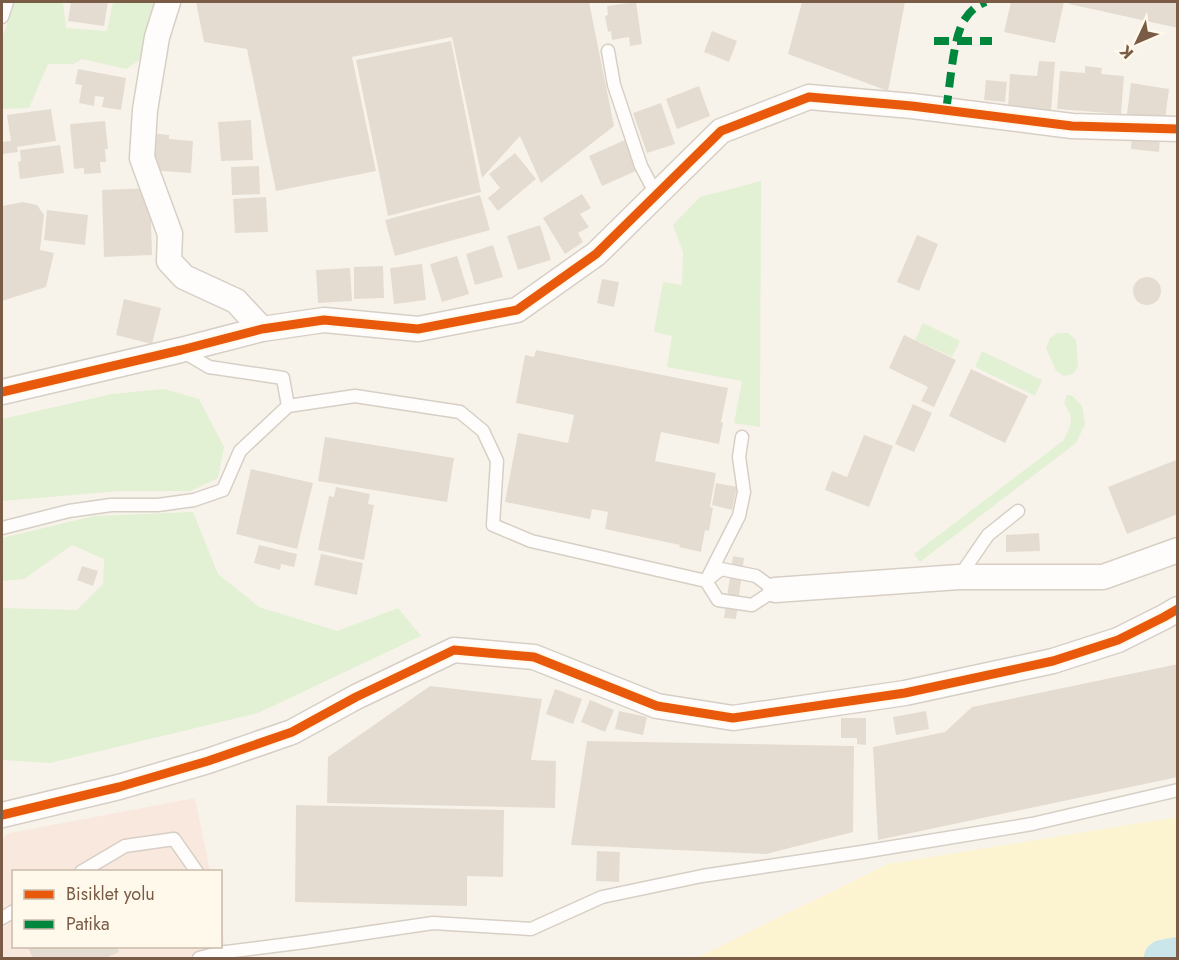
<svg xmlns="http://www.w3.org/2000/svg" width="1179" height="960" viewBox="0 0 1179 960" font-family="Jost,sans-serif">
	<rect width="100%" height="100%" fill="#f8f3ea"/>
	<path fill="#f9e8dd" d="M195 798 210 871 14 872V946H220L221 924 227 958H2V838L10 833Z"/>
	<path fill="#e2f0d3" d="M15 2H63L66 28 107 31 113 2H162L147 55 126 69 82 59 73 64H48L29 108 2 109V38Z
		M761 181 760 427 734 423 742 381 667 367 672 336 654 332 663 282 682 285 683 252 673 225 700 197Z
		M923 323 960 341 952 357 915 340Z
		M1058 333H1068L1076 340 1078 366 1073 374 1064 376 1056 371 1046 348 1050 338Z
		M982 351 1042 380 1035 396 975 367Z
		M164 389 199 399 224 447 218 478 191 491H120L2 501V419L112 394Z
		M1067 395 1073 396 1082 406 1085 424 1076 443 920 562 914 554 1064 440C1072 423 1074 419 1064 403Z
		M193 512 218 574 259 607 337 631 398 608 421 636 258 713 50 763 2 760V608L77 610 103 584 104 559 72 545 24 579 2 581V538L94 516Z"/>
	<path fill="#fcf4d1" d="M1177 817V958H696L888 864Z"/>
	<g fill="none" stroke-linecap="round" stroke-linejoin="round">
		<path stroke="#cae6ea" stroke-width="36" d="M1162 958 1178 955"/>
	</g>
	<path fill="#e5dcd1" d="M71 2H108L104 26 68 21Z
		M196 2H589L614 126 541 183 520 136 482 178 452 37 352 57 376 171 276 191 247 49 204 42Z
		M636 2 642 44 630 46 629 37 612 40 611 31 608 32 605 16 608 15 607 6Z
		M802 2H905L888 91 788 54Z
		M1011 2H1064L1055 43 1004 32Z
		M1070 2H1178V28L1069 4Z
		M712 31 737 41 729 62 704 52Z
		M451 41 481 192 388 216 356 60Z
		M1039 61 1055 62 1051 111 1008 108 1010 74 1037 76Z
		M1085 66 1102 68 1101 74 1124 76 1121 114 1057 109 1060 71 1085 73Z
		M78 69 126 78 121 110 102 107 104 97 95 96 94 106 79 103 82 85 75 84Z
		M986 80 1007 82 1005 102 984 100Z
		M1131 83 1169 89 1165 119 1127 114Z
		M699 86 710 116 677 129 666 99Z
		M661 103 675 144 647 153 633 113Z
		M51 109 56 141 17 147 18 152 2 154V142L11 141 7 115Z
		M251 120 253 160 221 161 218 122Z
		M105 121 108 149H105L106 162H100L101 173 84 174V168L74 169 70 124Z
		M151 133 169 135V139L193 141 191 173 148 170Z
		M1132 135 1160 138 1159 152 1131 149Z
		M625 140 638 170 602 186 589 156Z
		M60 145 64 173 20 179 18 162 21 161 20 150Z
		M515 153 536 179 498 211 488 198 500 188 489 174Z
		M259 166 260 194 232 195 231 167Z
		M150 188 152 255 104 257 102 190Z
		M582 194 591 208 580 214 589 227 578 233 583 242 565 254 543 218Z
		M480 195 490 230 395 256 385 220Z
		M266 197 268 232 235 233 233 199Z
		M23 202 37 205 44 215 40 250 54 253 46 287 2 301V206Z
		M47 210 88 215 85 245 44 240Z
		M540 225 551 260 518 270 507 236Z
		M917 235 938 244 919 291 897 282Z
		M493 245 503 277 475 285 466 254Z
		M457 256 469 294 442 302 430 264Z
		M422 264 426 300 394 304 390 268Z
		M383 266 384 298 354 299V267Z
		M350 268 352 301 318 303 316 270Z
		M1133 291a14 14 0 1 1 28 0a14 14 0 1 1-28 0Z
		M602 279 619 282 614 307 597 303Z
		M124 299 161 308 152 344 116 335Z
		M904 335 956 360 934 407 921 401 928 387 889 368Z
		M536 350 728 388 721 422 723 423 719 444 661 432 655 461 716 473 710 507 713 508 709 531 705 530 701 552 679 547 680 545 605 529 608 512 592 509 590 519 505 502 518 433 568 443 574 415 516 403 525 355 534 357Z
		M971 369 1028 396 1005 443 949 416Z
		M913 404 932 413 914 452 895 444Z
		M864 435 893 446 869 507 825 490 832 471 847 477Z
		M325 437 454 458 447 502 318 481Z
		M1176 460 1178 463V514L1127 534 1108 487Z
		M251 469 313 483 297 549 236 534Z
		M716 483 737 487 732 510 712 505Z
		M336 487 370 494 368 504 374 505 364 560 318 550 329 496 334 497Z
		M1039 533 1040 551 1006 552V535Z
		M259 545 297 554 294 567 281 564 280 570 254 563Z
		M321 554 363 563 357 595 314 585Z
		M733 556 744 558 736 619 724 618Z
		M82 566 98 571 93 586 77 580Z
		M1178 664V777L878 840 873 747 945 732 972 707Z
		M430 686 542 699 531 760 556 761 555 808 327 803 328 757Z
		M555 689 582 699 573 724 546 714Z
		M590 700 614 710 605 732 581 722Z
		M619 711 647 717 643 735 615 729Z
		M926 711 929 729 896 735 893 717Z
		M841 718H866V745L857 744V738H841Z
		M587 741 854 746 853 832 766 854 571 845Z
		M296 805 504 810 503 877 467 876V906L295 902Z
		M597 851 620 852 619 882 596 881Z
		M27 946H116L119 952 106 958H33Z"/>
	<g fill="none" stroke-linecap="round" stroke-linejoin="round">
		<g stroke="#d7cfc6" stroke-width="15">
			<path id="lane" d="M2 17 7 2
				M608 51 614 85 641 166 657 196
				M182 351 209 367 283 378 288 406
				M2 528 69 511 111 505H158L194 500 223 490 240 451 288 406 355 396 460 412 483 431 497 461 493 525 531 541 706 581 739 516 744 492 739 457 742 437
				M721 569 756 576 775 590 752 605 718 600 706 581Z
				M959 577 988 535 1018 511
				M81 872 125 846 174 839 197 872
				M2 918 14 911
				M199 958 218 953 305 942 433 923 531 929 602 897 702 876 862 852 1032 824 1178 790"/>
		</g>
		<g stroke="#d7cfc6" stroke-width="27">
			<path id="street" d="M168 2 157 37 145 110 142 158 170 234 169 261 184 277 236 301 262 329
				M2 392 181 350 262 329 324 320 418 329 517 310 596 254 721 131 809 97 912 106 1072 126 1178 129
				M775 590 959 577H1103L1178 550
				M2 815 119 787 208 761 292 732 356 697 454 650 534 657 657 706 733 718 905 693 1053 661 1118 640 1164 617 1178 609"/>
		</g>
		<use href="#lane" stroke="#fefdfc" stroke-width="12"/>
		<use href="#street" stroke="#fefdfc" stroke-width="24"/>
		<path stroke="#00873e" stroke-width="8" stroke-dasharray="15 8" stroke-linecap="butt" d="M934 41H992
			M946 110C950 88 953 35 965 19 971 10 977 5 986 2"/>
		<g stroke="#fff9ec" stroke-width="13">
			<path id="cycleway" d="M2 392 181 350 262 329 324 320 418 329 517 310 596 254 721 131 809 97 912 106 1072 126 1178 129
				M2 815 119 787 208 761 292 732 356 697 454 650 534 657 657 706 733 718 905 693 1053 661 1118 640 1164 617 1178 609"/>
		</g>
		<use href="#cycleway" stroke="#e8590c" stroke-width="9"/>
	</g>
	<rect width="1179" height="960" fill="none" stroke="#7a5b46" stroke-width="6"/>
	<rect x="12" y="870" width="210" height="78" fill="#fff9ec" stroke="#cabaaa" stroke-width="1.5"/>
	<rect x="24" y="890" width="30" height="9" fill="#e8590c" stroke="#cabaaa" stroke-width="1.5"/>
	<text x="66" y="900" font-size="18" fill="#7a5b46">Bisiklet yolu</text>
	<rect x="24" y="920" width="30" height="9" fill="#00873e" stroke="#cabaaa" stroke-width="1.5"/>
	<text x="66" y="930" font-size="18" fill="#7a5b46">Patika</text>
	<g transform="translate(1137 42) rotate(226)" stroke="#fff9ec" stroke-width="4.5" paint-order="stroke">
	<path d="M0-4.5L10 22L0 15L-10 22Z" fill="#7a5b46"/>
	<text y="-9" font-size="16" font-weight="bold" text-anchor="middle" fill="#7a5b46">K</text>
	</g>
</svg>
